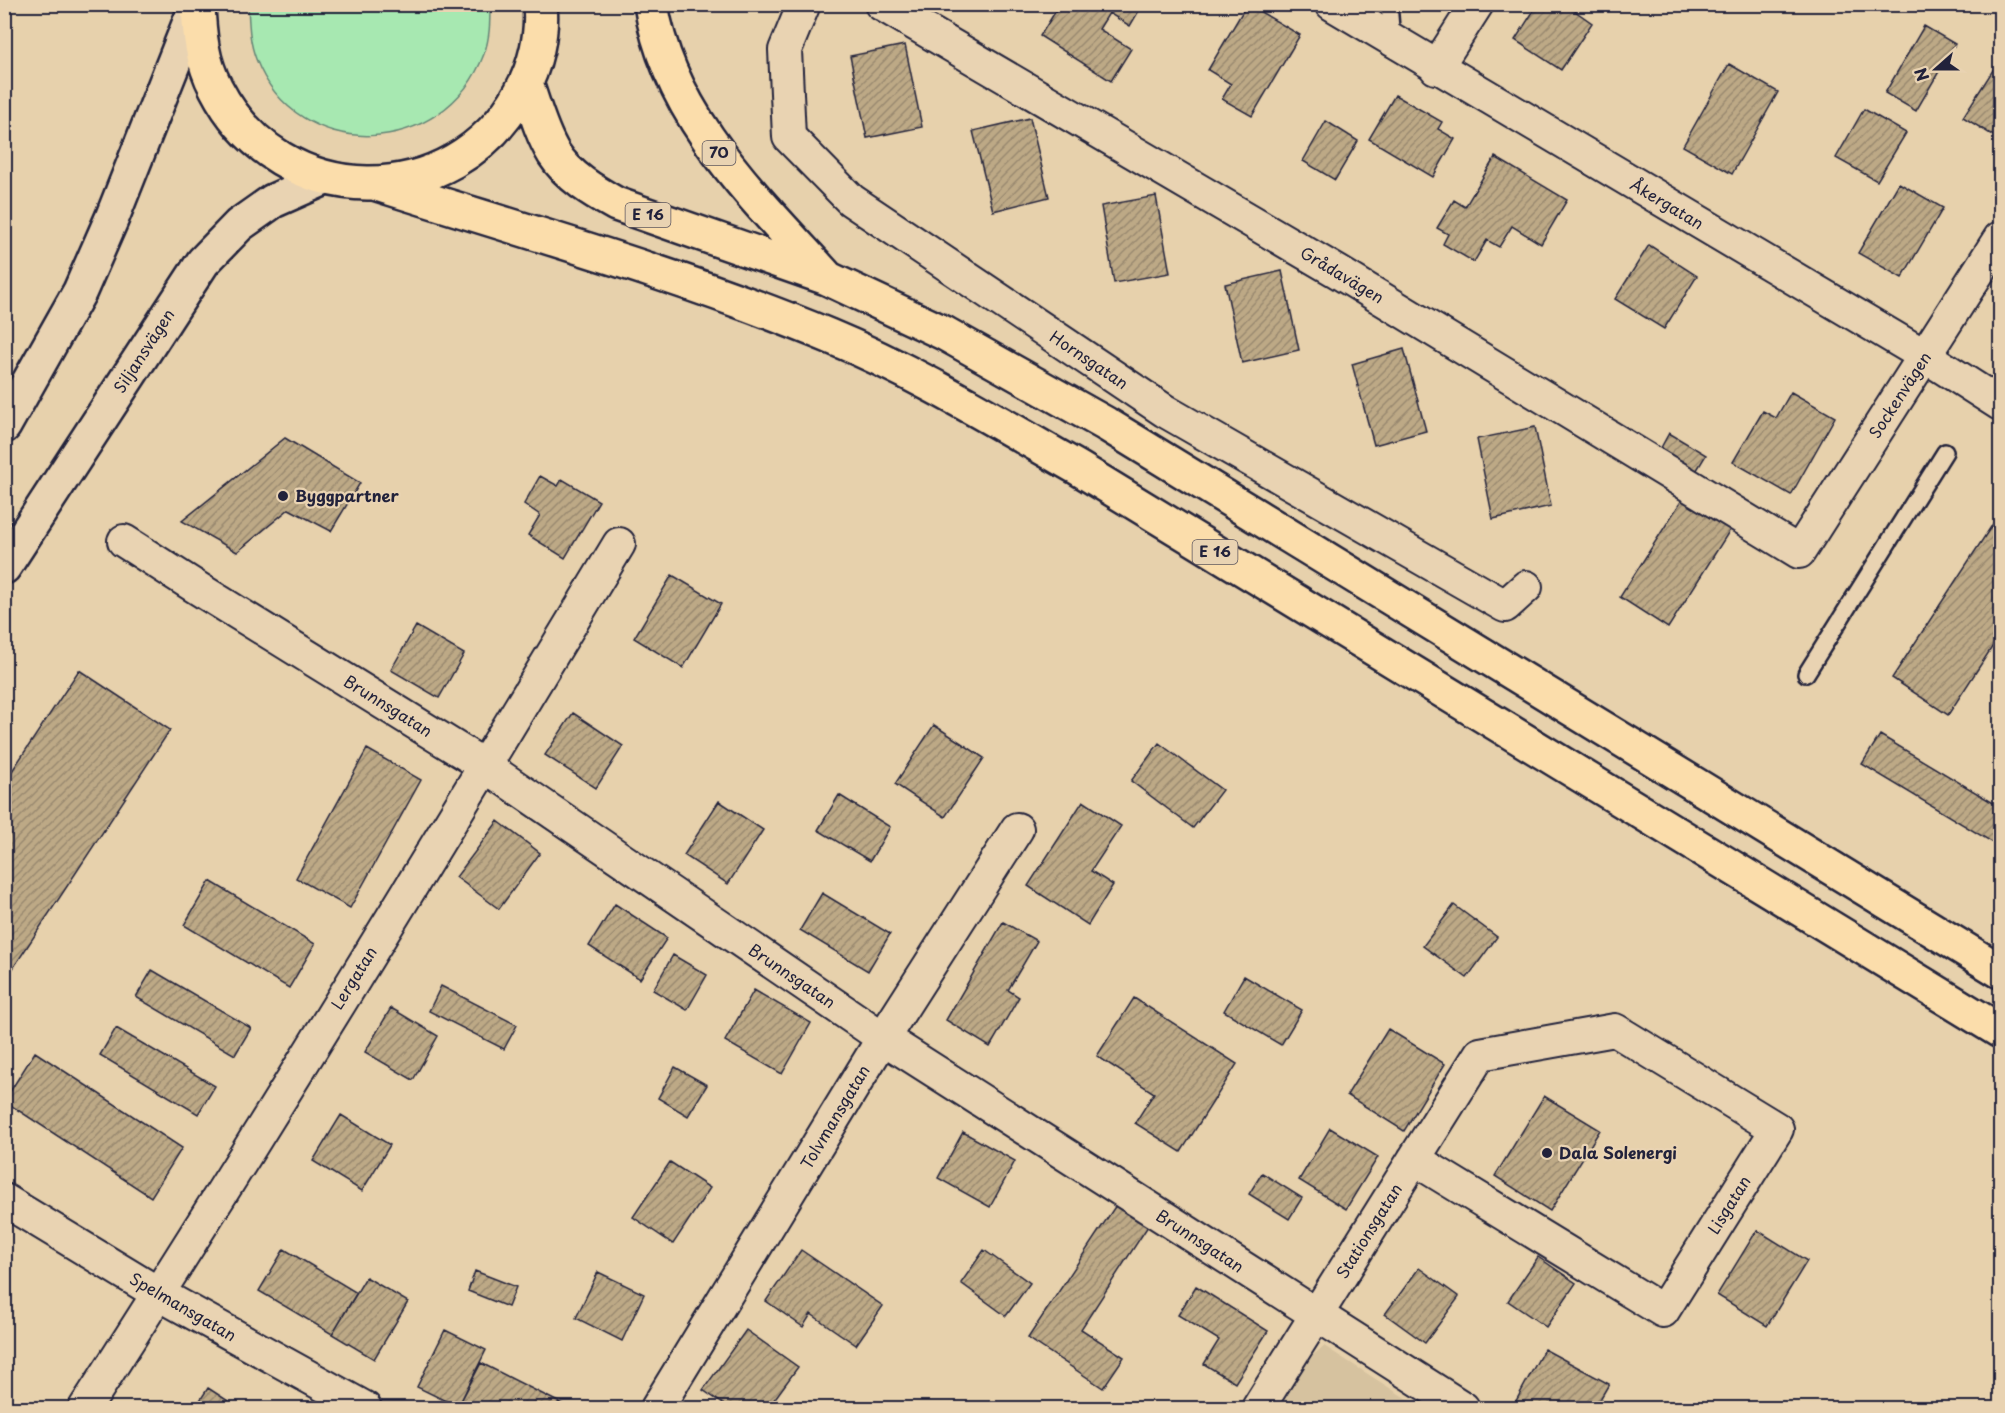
<svg xmlns="http://www.w3.org/2000/svg" width="2005" height="1413" viewBox="0 0 2005 1413" font-family="'Playpen Sans',sans-serif">
	<defs>
		<pattern id="building-hatch" width="6" height="6" patternUnits="userSpaceOnUse" patternTransform="scale(1.5)"><rect width="6" height="6" fill="#bda986"/><path d="M-1 1l2-2M0 6l6-6M5 7l2-2" fill="none" stroke="#99896f"/></pattern>
	</defs>
	<rect width="100%" height="100%" fill="#e7d1ac"/>
	<filter id="ink" filterUnits="userSpaceOnUse"><feTurbulence type="fractalNoise" baseFrequency=".0167" numOctaves="2"/><feDisplacementMap in="SourceGraphic" scale="12" xChannelSelector="R" yChannelSelector="G"/><feConvolveMatrix kernelMatrix="1 2 1 2 8 2 1 2 1" color-interpolation-filters="sRGB"/></filter>
	<g filter="url(#ink)">
		<path fill="#d6c29f" d="M1324 1346 1421 1408H1275L1301 1365Z"/>
		<path fill="#a7e8b1" stroke="#648576" stroke-width="1.5" d="M248 5H490C490 21 490 38 484 54 445 159 297 165 256 59 249 41 249 23 248 5Z"/>
		<path fill="url(#building-hatch)" stroke="#22223b" stroke-width="1.5" d="M1060 4H1143L1130 26 1109 13 1099 29 1131 49 1111 81 1040 36Z
			M1247 4 1300 35 1252 116 1222 99 1231 84 1208 70Z
			M1538 4H1565L1592 23 1561 70 1515 40Z
			M1924 26 1955 44 1916 111 1885 93Z
			M905 45 922 127 867 138 850 56Z
			M2000 59V140L1963 117Z
			M1729 64 1778 92 1732 174 1683 146Z
			M1395 95 1442 122 1438 129 1455 139 1433 177 1369 139Z
			M1864 109 1906 133 1877 181 1836 158Z
			M1030 118 1049 197 993 211 973 131Z
			M1326 121 1358 141 1335 180 1303 161Z
			M1495 157 1567 200 1541 244 1512 226 1499 247 1487 240 1474 262 1443 244 1448 234 1437 228 1454 200 1465 207Z
			M1899 183 1943 208 1902 278 1858 253Z
			M1156 196 1170 273 1114 283 1101 206Z
			M1649 245 1697 276 1664 329 1615 299Z
			M1282 271 1299 350 1242 363 1225 284Z
			M1404 349 1426 431 1374 445 1352 364Z
			M1791 392 1835 417 1791 495 1733 462 1763 411 1776 418Z
			M1535 427 1551 506 1493 519 1477 439Z
			M1669 433 1706 455 1692 478 1656 457Z
			M285 438 360 483 331 531 289 509 237 552 182 521Z
			M540 476 558 486 562 479 599 501 565 558 528 535 540 515 524 504Z
			M1687 492 1735 522 1668 628 1620 597Z
			M2000 513V635L1948 715 1892 678Z
			M672 575 721 604 683 668 634 638Z
			M416 626 464 654 439 698 391 670Z
			M79 670 170 730 4 982V783Z
			M573 713 623 746 596 788 545 755Z
			M934 725 984 758 945 817 895 784Z
			M1880 735 2000 807V847L1862 764Z
			M1159 743 1222 790 1193 828 1131 781Z
			M367 749 421 780 350 908 296 878Z
			M839 795 890 827 870 861 818 830Z
			M719 801 763 830 728 884 684 855Z
			M1083 801 1121 826 1091 871 1113 885 1088 925 1028 886Z
			M498 821 540 853 499 909 456 877Z
			M210 881 315 944 289 988 184 925Z
			M822 893 890 934 868 971 800 930Z
			M615 904 667 938 640 979 589 946Z
			M1454 905 1497 937 1467 978 1423 946Z
			M1003 922 1037 941 1008 990 1019 997 990 1047 946 1020Z
			M673 955 707 975 687 1010 653 990Z
			M152 970 251 1028 235 1055 136 997Z
			M1244 976 1302 1010 1281 1045 1224 1011Z
			M441 986 517 1025 504 1049 429 1011Z
			M754 990 811 1023 782 1074 725 1041Z
			M1134 998 1237 1064 1181 1152 1135 1123 1154 1093 1097 1056Z
			M391 1008 438 1036 413 1080 365 1052Z
			M116 1028 215 1086 198 1114 100 1055Z
			M1388 1029 1445 1064 1404 1131 1347 1095Z
			M35 1052 182 1148 151 1197 4 1101Z
			M675 1067 707 1085 688 1116 658 1098Z
			M1544 1096 1600 1130 1550 1211 1495 1176Z
			M341 1115 390 1145 362 1191 313 1161Z
			M1330 1128 1378 1157 1346 1209 1299 1180Z
			M963 1132 1015 1161 990 1207 938 1178Z
			M670 1162 710 1188 673 1244 633 1217Z
			M1262 1173 1302 1198 1289 1219 1249 1194Z
			M1118 1202 1150 1223 1081 1329 1124 1357 1103 1388 1028 1338Z
			M1757 1230 1807 1261 1767 1326 1717 1295Z
			M284 1249 357 1293 332 1334 259 1291Z
			M801 1250 883 1306 856 1345 811 1314 803 1327 766 1301Z
			M984 1250 1030 1283 1006 1316 961 1283Z
			M1538 1257 1576 1283 1546 1327 1508 1301Z
			M1419 1268 1459 1297 1425 1343 1385 1314Z
			M475 1271 516 1287 508 1307 468 1291Z
			M598 1272 644 1294 622 1341 576 1318Z
			M366 1277 408 1302 374 1359 332 1334Z
			M1196 1286 1268 1331 1235 1383 1204 1364 1219 1340 1178 1315Z
			M445 1330 486 1350 458 1407 417 1387Z
			M746 1330 798 1367 768 1408H729L703 1390Z
			M1544 1349 1609 1384 1595 1408H1529L1516 1401Z
			M481 1363 570 1408 458 1407Z
			M208 1388 239 1408H195Z"/>
		<g fill="none" stroke-linecap="round" stroke-linejoin="round">
			<g stroke="#22223b" stroke-width="20">
				<path id="service" d="M1389 4 1392 40
					M1806 674 1945 452"/>
			</g>
			<g stroke="#22223b" stroke-width="36">
				<path id="minor" d="M804 4 785 50 789 137 851 200 1165 411 1505 606 1526 587
					M881 4 1338 272 1799 552 2000 238
					M1332 4 1925 356 2000 404
					M1436 68 1477 4
					M124 541 199 589 485 766 883 1038 1463 1408
					M4 1200 159 1294 365 1408
					M85 1408C268 1124 444 834 619 544
					M657 1408 883 1038 1017 829
					M1258 1408 1480 1054 1615 1030 1777 1129 1663 1311 1414 1159"/>
			</g>
			<g stroke="#22223b" stroke-width="38">
				<path id="tertiary" d="M4 426 80 291 112 218 197 4
					M4 567 203 262 239 225 273 201 325 178"/>
			</g>
			<g stroke="#22223b" stroke-width="38">
				<path id="trunk" d="M198 4C199 33 202 62 216 88 280 213 454 215 521 92 535 67 543 34 540 4
					M651 4C668 115 754 197 826 276
					M526 83C534 106 541 133 554 154 569 177 593 191 616 204L827 278 944 333 1106 424 2000 971
					M377 184C528 232 682 275 829 336 916 372 997 422 1078 468L2000 1031"/>
			</g>
			<use href="#service" stroke="#e9d3b2" stroke-width="15"/>
			<use href="#minor" stroke="#e9d3b2" stroke-width="32"/>
			<use href="#tertiary" stroke="#e9d3b2" stroke-width="33"/>
			<use href="#trunk" stroke="#fbddab" stroke-width="33"/>
		</g>
	</g>
	<g fill="#22223b" stroke="#e9d3b2" stroke-width="2">
		<circle cx="283" cy="496" r="6"/>
		<circle cx="1547" cy="1153" r="6"/>
	</g>
	<g text-anchor="middle" stroke-width="4.5" stroke-linejoin="round" paint-order="stroke">
		<g fill="#e9d3b2" stroke="#5e575f" stroke-width="1.5">
			<rect x="702.5" y="141" width="33" height="24" rx="4.5"/>
			<rect x="625.5" y="203" width="45" height="24" rx="4.5"/>
			<rect x="1192.5" y="540" width="45" height="24" rx="4.5"/>
		</g>
		<g font-size="15" font-weight="bold" fill="#22223b">
			<text x="719" y="158">70</text>
			<text x="648" y="220">E 16</text>
			<text x="1215" y="557">E 16</text>
		</g>
		<g font-size="16" fill="#22223b" stroke="#e9d3b2">
			<text transform="translate(1667 204) rotate(31)" y="6">Åkergatan</text>
			<text transform="translate(1342 275) rotate(31)" y="6">Grådavägen</text>
			<text transform="translate(144 351) rotate(-57)" y="6">Siljansvägen</text>
			<text transform="translate(1089 360) rotate(34)" y="6">Hornsgatan</text>
			<text transform="translate(1900 395) rotate(-57)" y="6">Sockenvägen</text>
			<text transform="translate(388 706) rotate(32)" y="6">Brunnsgatan</text>
			<text transform="translate(792 976) rotate(34)" y="6">Brunnsgatan</text>
			<text transform="translate(354 978) rotate(-58)" y="6">Lergatan</text>
			<text transform="translate(835 1117) rotate(-59)" y="6">Tolvmansgatan</text>
			<text transform="translate(1729 1205) rotate(-58)" y="6">Lisgatan</text>
			<text transform="translate(1369 1231) rotate(-58)" y="6">Stationsgatan</text>
			<text transform="translate(1200 1241) rotate(33)" y="6">Brunnsgatan</text>
			<text transform="translate(183 1307) rotate(30)" y="6">Spelmansgatan</text>
		</g>
		<g font-size="16" font-weight="bold" fill="#22223b" stroke="#e9d3b2" text-anchor="start">
			<text x="295" y="502">Byggpartner</text>
			<text x="1559" y="1159">Dala Solenergi</text>
		</g>
	</g>
	<rect width="2005" height="1413" fill="none" stroke="#e9d3b2" stroke-width="24"/>
	<rect x="12" y="12" width="1981" height="1389" fill="none" stroke="#22223b" stroke-width="2" filter="url(#ink)"/>
	<g transform="translate(1936 69) rotate(249)" stroke="#e9d3b2" stroke-width="4.5" paint-order="stroke">
	<path d="M0-4.5L10 22L0 15L-10 22Z" fill="#22223b"/>
	<text y="-9" font-size="16" font-weight="bold" text-anchor="middle" fill="#22223b">N</text>
	</g>
</svg>
